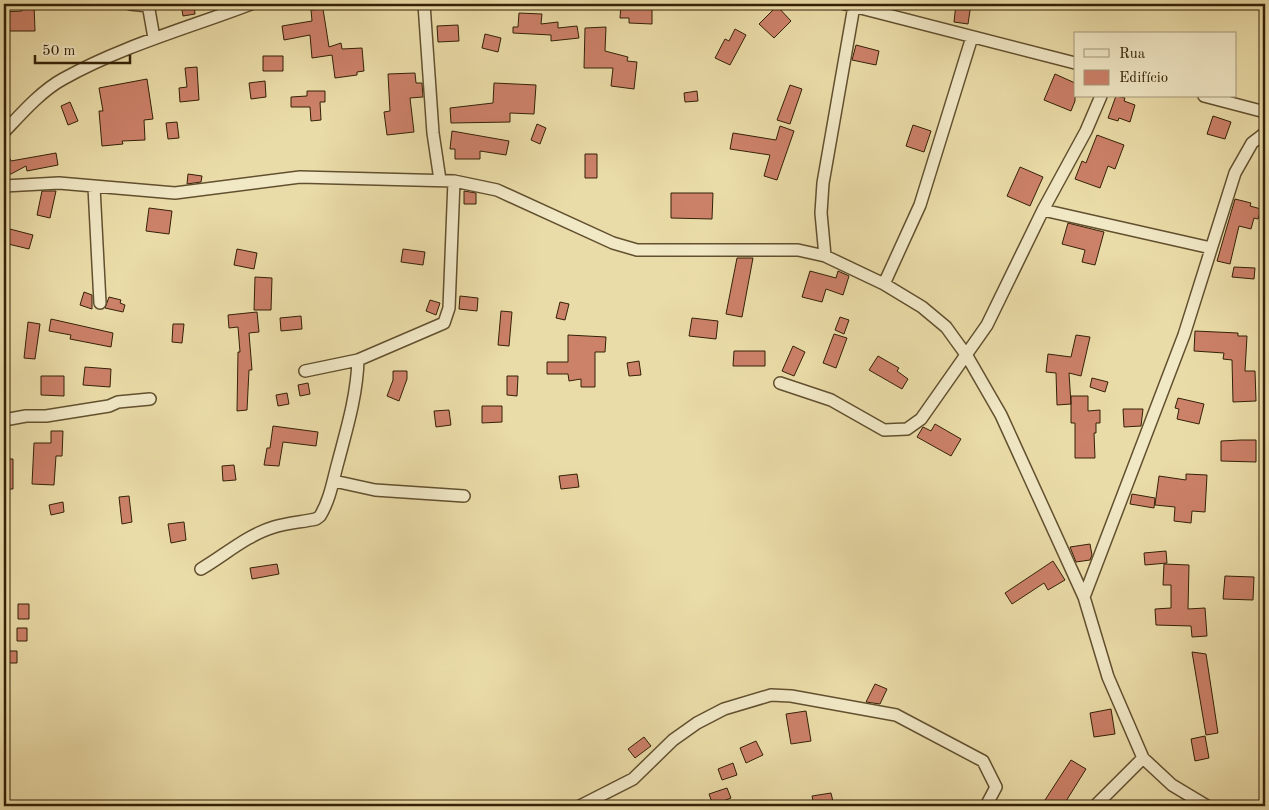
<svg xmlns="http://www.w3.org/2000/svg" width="1269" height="810" viewBox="0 0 1269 810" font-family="'Old Standard TT',serif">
	<rect width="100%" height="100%" fill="#eadca8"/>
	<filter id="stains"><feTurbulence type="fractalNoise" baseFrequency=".004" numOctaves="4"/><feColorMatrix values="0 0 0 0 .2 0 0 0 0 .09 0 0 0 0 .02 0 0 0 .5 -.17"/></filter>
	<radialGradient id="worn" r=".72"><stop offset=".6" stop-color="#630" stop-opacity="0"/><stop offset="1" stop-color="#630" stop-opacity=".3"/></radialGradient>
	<path fill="#cc8169" stroke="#342107" d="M22 4H34L35 31H4V12L22 11Z
		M181 4H194L195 14 183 16Z
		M621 4H652V24L629 23V18H620Z
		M956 4H971L968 24 954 22Z
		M777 6 791 21 774 38 759 24Z
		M323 9 329 47 341 43 342 49 362 48 364 71 357 72V75L335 78 332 55 312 58 310 35 284 40 282 26 312 21 311 10Z
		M519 13 542 14 541 24 558 22V28L577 26 579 38 551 41V35L513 33V27H518Z
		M458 25 459 41 438 42 437 26Z
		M606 27 605 51 628 57 627 61 637 62 634 89 611 86 613 68H584L585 28Z
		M735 29 746 35 730 65 715 58 725 39 729 41Z
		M485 34 501 38 498 52 482 48Z
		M856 45 879 51 876 65 852 60Z
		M263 56H283V71H263Z
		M197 67 199 100 180 102 179 88 187 87 185 68Z
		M415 73 416 83H422L423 97 410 98 414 132 387 135 384 112 390 111 388 74Z
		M1055 74 1075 83V101L1071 111 1044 100Z
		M147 79 153 119 144 120 145 140 122 141 123 144 102 146 99 111H103L99 88Z
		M265 81 266 97 251 99 249 83Z
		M494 83 536 85 534 114 510 113V122L451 123 450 108 493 103Z
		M790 85 802 89 790 124 777 120Z
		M307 91H325V102H320L321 120 311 121 310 107H291V97L307 96Z
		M697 91 698 101 685 102 684 93Z
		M1116 96 1125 98 1124 101 1135 105 1130 122 1119 118 1118 121 1108 118Z
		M70 102 78 121 68 125 61 106Z
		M1213 116 1231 122 1225 139 1207 134Z
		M177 122 179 138 168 139 166 123Z
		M537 124 546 128 540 144 531 140Z
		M913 125 931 131 924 152 906 146Z
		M780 126 794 131 777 180 764 176 770 155 730 149 733 133 776 140Z
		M452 131 509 141 506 155 480 151V159H455V149H450Z
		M1097 135 1124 145 1115 169 1108 166 1100 188 1075 179 1082 161 1086 163Z
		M4 147 11 161 56 153 58 165 27 171 26 166 11 174 4 175Z
		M585 154H597V178H585Z
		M1020 167 1043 177 1030 206 1007 196Z
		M188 174 202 176 201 182 187 184Z
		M42 191H56L50 218 37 215Z
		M464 191 476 193V204H464Z
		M671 193H713L712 219 671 218Z
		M1235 199 1251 203 1250 206 1261 209 1258 219 1254 218 1251 229 1239 226 1230 264 1217 261Z
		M149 208 172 211 169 234 146 231Z
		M1068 223 1104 232 1095 265 1082 262 1085 250 1062 244Z
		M6 228 33 235 29 249 4 243Z
		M237 249 257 253 254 269 234 265Z
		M403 249 425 252 423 265 401 262Z
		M737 258H753L742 317 726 314Z
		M1234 267 1255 268 1254 279 1232 277Z
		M810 271 836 278 838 271 849 276 843 295 826 289 822 302 802 297Z
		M255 277 272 278 271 310H254Z
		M84 292 92 295V309L80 305Z
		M460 296 478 298 477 311 459 309Z
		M109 297 121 300 120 303 125 305 123 312 105 308Z
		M430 300 440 303 436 315 426 311Z
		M560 302 569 304 565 320 556 318Z
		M501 311 512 312 509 346 498 345Z
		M257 312 259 332 249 333 252 370H249L247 410 237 411 238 352H240L238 327 229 328 228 315Z
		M301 316 302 329 281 331 280 318Z
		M840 317 849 320 844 334 835 330Z
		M692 318 718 321 716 339 689 336Z
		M51 319 113 333 111 347 70 339 71 335 49 331Z
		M28 322 40 324 35 359 24 358Z
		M173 324H184L182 343 172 342Z
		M1195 331 1238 333V336H1247L1245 371H1255L1256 401 1233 402 1232 360 1223 359 1224 353 1194 351Z
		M834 334 847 338 836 368 823 363Z
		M568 335 606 337 605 352H595V387H581V379L569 381 568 374H547V362H568Z
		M1076 335 1090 337 1081 376 1069 373 1071 404 1057 405 1056 373 1046 372 1048 354 1071 357Z
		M793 346 805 352 794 376 782 371Z
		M734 351H765V366H733Z
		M878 356 899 368 897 371 908 379 902 389 869 370Z
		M639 361 641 375 629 376 627 363Z
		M85 367 111 369 110 387 83 385Z
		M393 371H407V379L399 401 387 396 393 380Z
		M41 376H64V396L41 395Z
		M507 376H518L517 396 507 395Z
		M1092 378 1108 382 1105 392 1090 387Z
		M308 383 310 394 300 396 298 385Z
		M287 393 289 404 278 406 276 395Z
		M1071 396H1088V411L1100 410V423H1096V433H1094L1095 458H1075V423H1071Z
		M1178 398 1204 404 1199 424 1177 419 1179 409 1175 408Z
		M482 406H502V422L482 423Z
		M1123 409H1143L1141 426 1124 427Z
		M449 410 451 425 436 427 434 411Z
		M935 424 961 439 951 456 917 437 923 427 931 431Z
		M273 426 318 432 316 446 283 442 279 466 264 465 267 448H270Z
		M51 431H63L62 456H56L54 485 32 484 34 443H51Z
		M1241 440H1256V462L1221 461V441Z
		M4 459H13V489H4Z
		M234 465 236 480 223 481 222 466Z
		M577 474 579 487 561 489 559 476Z
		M1186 474 1207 475 1205 512 1192 511 1191 523 1174 521 1175 507 1155 505 1159 476 1186 480Z
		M1132 494 1155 498 1154 508 1130 504Z
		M129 496 132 522 122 524 119 497Z
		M63 502 64 512 51 515 49 505Z
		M184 522 186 540 171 543 168 524Z
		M1090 544 1092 555 1090 560 1076 562 1070 547Z
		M1166 551 1167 563 1145 565 1144 553Z
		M1053 561 1065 580 1048 590 1044 583 1012 604 1005 593Z
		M277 564 279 574 252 579 250 568Z
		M1164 564 1189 565 1188 609 1205 608 1207 636 1192 637 1191 626 1156 625 1155 609 1171 608V585H1163Z
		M1225 576 1254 577 1253 600 1223 599Z
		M18 604H29V619H18Z
		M17 628H27V641H17Z
		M7 651H17V663H6Z
		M1192 652 1206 654 1218 733 1206 735Z
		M875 684 887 689 880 704 866 702Z
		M1111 709 1115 734 1094 737 1090 713Z
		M806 711 811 741 791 744 786 714Z
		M1205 736 1209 758 1195 761 1191 739Z
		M644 737 651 746 635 758 628 749Z
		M756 741 763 755 746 763 740 748Z
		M1071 760 1086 769 1063 806H1055L1045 800Z
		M733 763 737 775 722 780 718 769Z
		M727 788 731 798 713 805 709 794Z
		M831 793 834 806H814L812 796Z"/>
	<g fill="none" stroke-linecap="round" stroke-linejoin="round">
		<g stroke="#62502f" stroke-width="14">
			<path id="minor" d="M130 4 148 6
				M148 4 154 38
				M424 4 433 133 440 180
				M845 4 1075 63
				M1204 96 1265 112
				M4 132C21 114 41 91 63 79 122 46 188 28 251 4
				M4 186 59 183 175 193 300 177 454 181 497 190 613 243 637 250H798L825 256 884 284 922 307 946 327 967 356 1001 415 1084 597 1108 677 1143 758 1172 785 1207 806
				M94 187 100 303
				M1043 210 1211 248
				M825 256 821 213 823 183 854 6
				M884 284 920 205 972 37
				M305 371 358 360 444 323 449 308 454 181
				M780 383 831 400 884 430 907 429 921 419 987 325 1043 210 1086 131 1101 96
				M4 420 26 416H46L109 406 118 402 150 399
				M334 481 375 490 464 496
				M201 569C225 555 247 535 274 527 287 523 302 522 316 519L320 516C330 500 333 480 338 462 347 428 357 395 358 360
				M1084 597 1184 335 1235 173 1252 143 1265 133
				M580 806 633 779 673 740 697 723 724 709 771 695 791 696 896 715 983 761 996 787 986 806
				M1095 806 1143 758"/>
		</g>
		<use href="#minor" stroke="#f1e8c6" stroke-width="11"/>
	</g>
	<rect width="1269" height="810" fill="none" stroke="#eadca8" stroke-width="20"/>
	<rect x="5" y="5" width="1259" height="800" fill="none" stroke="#342107" stroke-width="2.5"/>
	<rect x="10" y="10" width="1249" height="790" fill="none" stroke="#342107"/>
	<rect x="1074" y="32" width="162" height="65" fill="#f1e8c6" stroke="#a5987a"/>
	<rect x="1084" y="49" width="25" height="8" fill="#f1e8c6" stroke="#a5987a"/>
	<text x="1119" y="58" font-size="15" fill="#342107">Rua</text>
	<rect x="1084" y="70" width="25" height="15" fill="#cc8169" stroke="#a5987a"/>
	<text x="1119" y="82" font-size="15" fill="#342107">Edifício</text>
	<path d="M35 55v8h95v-8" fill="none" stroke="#342107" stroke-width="2.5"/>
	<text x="42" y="55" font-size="15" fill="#342107" stroke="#f1e8c6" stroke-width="4" paint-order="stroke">50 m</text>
	<rect width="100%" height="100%" filter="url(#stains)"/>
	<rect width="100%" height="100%" fill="url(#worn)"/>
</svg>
